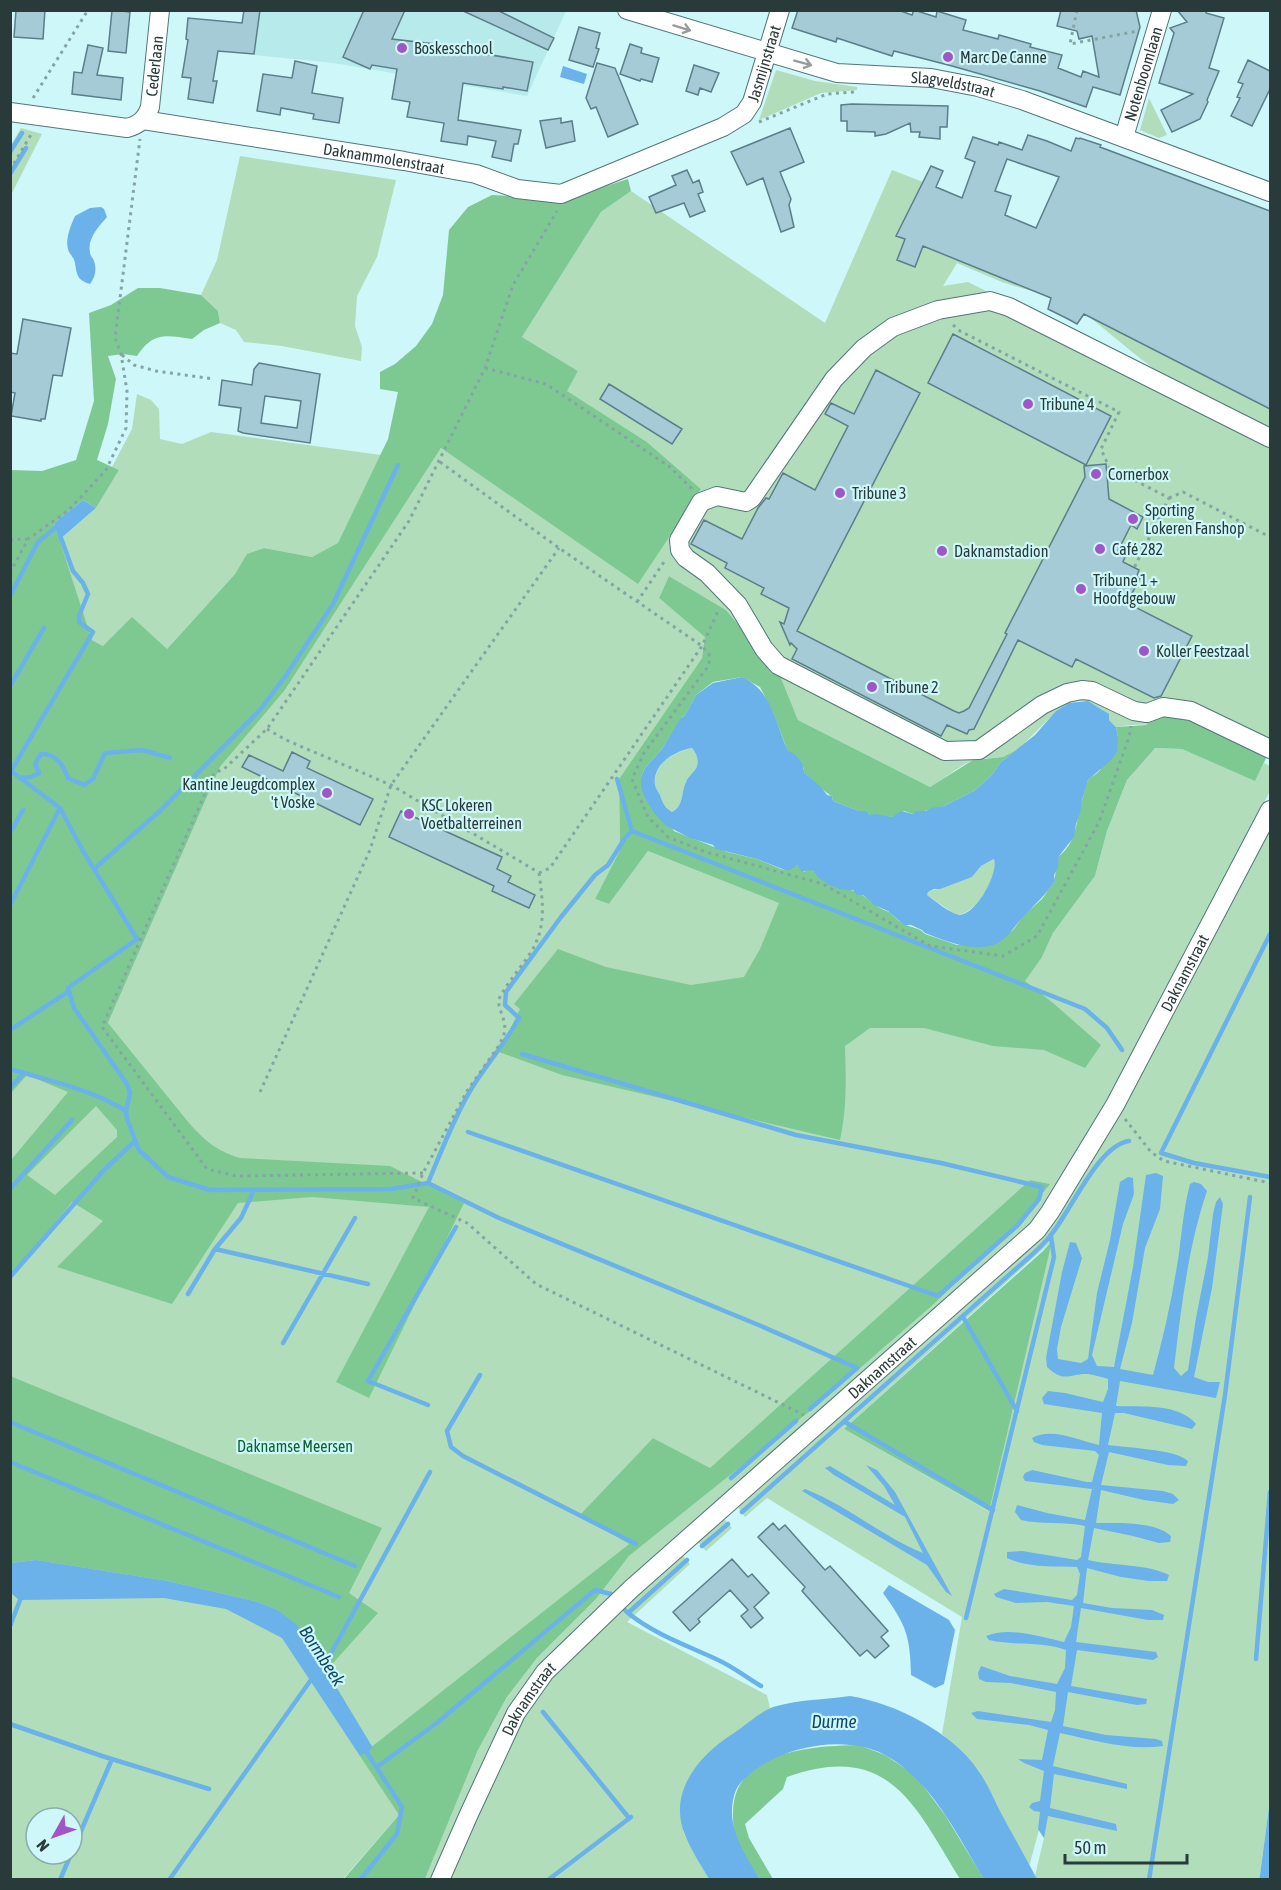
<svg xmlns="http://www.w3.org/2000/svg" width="1281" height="1890" viewBox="0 0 1281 1890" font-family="'Asap Condensed',sans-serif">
	<rect width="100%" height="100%" fill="#cdf7f8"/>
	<path fill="#b7eaeb" d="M260 11 564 10 566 11 527 96 334 63 254 55Z"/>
	<path fill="#b1ddbb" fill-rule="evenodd" d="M776 70 815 81 857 87V90L821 93 759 120Z
		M1149 98 1167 135 1159 138 1140 130Z
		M21 128 42 134 11 195V145Z
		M240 156 396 180 377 257 357 296 355 326 362 347 361 361 282 346 244 342 236 330 220 323 218 311 201 295 217 260Z
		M892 170 923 182 897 236 1051 297 1002 282 957 263 943 286 968 282 1179 386C1145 365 1117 338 1085 314L1270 409V743C1224 735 1161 718 1116 727L1109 720 1108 714C1097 706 1086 697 1070 703 1058 707 1030 738 1019 749 1007 761 989 756 974 760 961 764 943 780 930 787L798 720 779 673 726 610 669 576 659 598 706 637 702 658 619 779 620 850 595 899 609 904 648 851 897 949 1042 957 1053 933 1095 876 1107 831 1127 780 1154 748 1182 749 1255 780 1264 763 1270 766V791L1157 1015 1052 1195 1026 1229 563 1643 433 1879H425L478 1750 507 1697 537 1658 596 1599 629 1556 819 1404 934 1304 1018 1223 1049 1184 1030 1180 710 1469 653 1438 581 1515 629 1544 361 1756 399 1815 343 1879H11L10 1055 108 1023 220 767 285 690 441 448 638 583 701 489 647 442 566 391 578 371 522 337 601 212 631 191 825 323ZM36 1818H72V1854H36Z
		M137 394 151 400 159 409 160 439 182 444 211 432 381 455 338 544 312 557 264 548 248 554 235 574 167 649 103 646 92 640 59 540 96 508 119 470 112 467 132 429Z
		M692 748C696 753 699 759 697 766 695 772 688 776 686 782 681 792 684 806 672 812 666 807 664 805 661 798 660 793 656 790 655 785 653 763 675 752 692 748Z
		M1270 824V1800L1260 1875 1259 1879H1037L1035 1876 1044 1838 1039 1830 1029 1867 978 1769 942 1734 962 1617 767 1498 745 1517 738 1507 965 1301 1108 1132 1156 1047ZM1051 1242 988 1511 844 1429Z
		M995 859C998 876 977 915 956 915L927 895 928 892 972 877 981 866Z
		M723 1518 732 1528 706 1551 697 1541Z
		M683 1556 690 1564 627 1622 767 1695 770 1708 748 1724 680 1813 684 1834 709 1879 448 1880 522 1718 555 1672 615 1613Z"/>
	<path fill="#7ec992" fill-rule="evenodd" d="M628 179 631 191 601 212 522 337 578 371 567 391 647 442 701 489 638 584 441 448 285 690 220 767 108 1023 189 1123C205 1141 217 1151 240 1158L390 1166 464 1203 369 1398 336 1382 429 1207 312 1197 238 1203 172 1304 57 1267 103 1221 72 1202 11 1276V1160L68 1092 27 1075 11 1093V470L42 471 76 460 94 401 89 313 111 305 138 288H160L201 295 218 311 220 323 204 330 192 339C165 335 153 332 137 356L123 354 108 356 116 379 108 424 97 460 119 470 96 508 83 500 54 523 92 640 103 646 132 617 167 649 235 574 247 554 264 548 312 557 338 543 388 439 398 392 380 389V372L395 364 416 346 432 324 443 295 449 230 468 207 492 195 566 199ZM96 1106 117 1130V1137L55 1195 27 1175Z
		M669 576 726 610 779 673 798 720 930 787 973 760 1003 757 1015 751 1001 762 991 776 974 791 944 806 913 814 904 811 892 817 870 815 867 811H859L833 801 832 796C828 795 809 777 804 772V768L788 752 773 712 760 687 742 677 713 682 696 695 685 715 682 717 662 749 645 768 641 777 674 831 727 852 757 859 781 869 785 870 797 865 804 872 808 869 814 871C826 886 837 886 854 891 863 893 869 902 877 906 881 909 885 910 889 912 894 916 899 922 904 924 911 928 919 927 925 934L957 945 1006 935 1013 930 1024 915 1042 899 1055 881C1054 875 1058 865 1059 856 1078 842 1076 817 1083 797 1084 792 1086 783 1089 779 1092 776 1097 774 1100 770 1107 760 1112 748 1118 737L1116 727 1146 725C1151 720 1154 716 1161 714 1184 708 1245 743 1268 754L1255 781 1182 749 1155 748 1127 780 1107 831 1095 876 1053 933 1042 957 1025 981 1053 1003 1101 1045 1085 1068 1044 1050 993 1046 924 1028H870L845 1046C846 1078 847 1109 840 1140L562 1075 499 1052 520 1009 514 1004 558 949 606 967 691 985 744 977 760 949 779 903 648 851 609 904 595 899 620 850 619 779 702 658 705 637 659 598Z
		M1030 1180 1050 1184 1018 1223 934 1304 819 1404 629 1556 596 1599 537 1658 507 1697 478 1750 425 1879 343 1880 399 1815 360 1756 629 1544 580 1515 653 1438 710 1468Z
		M1052 1241 989 1511 844 1429 1043 1251Z
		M10 1376 382 1528 349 1593 378 1613 325 1672 308 1640 276 1609 254 1601 168 1581 36 1560 11 1563Z
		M859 1745 885 1755 915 1775 945 1815 984 1879H960C914 1804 889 1741 787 1777L783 1789 745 1824 749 1838 773 1879H760C752 1867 741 1853 736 1839 733 1831 733 1820 733 1811 735 1750 813 1746 859 1745Z"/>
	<path fill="#6ab2e9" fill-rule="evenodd" d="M563 66 587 74 584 84 560 77Z
		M101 207 104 209 107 217C99 226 87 239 90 252 90 256 93 258 94 261 97 269 95 278 90 284 77 280 77 275 75 263 74 257 69 254 68 249 65 239 71 225 75 216L90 208Z
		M83 500 96 508 59 540 54 523Z
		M742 677C773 691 775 723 788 751 796 753 804 763 804 772 813 781 820 784 827 795L832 796 833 801 859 811H867L870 815 875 814 892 817 901 811 913 814 916 811H926L931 808 944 806 974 791 991 776 1001 762 1035 735 1056 711 1069 703 1088 701 1109 714V720L1116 727 1118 737 1117 752 1110 761 1088 780 1082 800 1080 813 1076 824 1074 837 1059 856 1058 868 1054 875 1055 881C1046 895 1035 904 1024 916 1015 925 1009 937 998 943 975 954 946 941 925 933L922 930 911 925H904L888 911 874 905 863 895H857L853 890C842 892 818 882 814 871L808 870 802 872 797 865 790 870H785L757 859 716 849 713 845 690 838 665 825 654 813 645 798 641 787V777L645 768 662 749 680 719 685 715 696 695 713 683ZM692 748C696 753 699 759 697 766 695 772 688 776 686 782 681 792 684 806 672 812 665 807 664 805 661 798 660 793 656 790 655 785 652 764 675 751 692 748ZM994 859C999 872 977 914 960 915 952 915 934 900 927 895L928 892 934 889H940L972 877 981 866Z
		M1156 1173 1163 1176 1160 1209 1145 1248 1132 1323 1120 1369 1153 1375C1164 1335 1173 1294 1179 1253 1182 1230 1184 1207 1190 1184L1194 1182 1201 1184 1207 1191C1188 1247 1181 1309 1174 1368L1181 1376 1188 1370 1196 1318 1208 1257 1213 1214 1216 1202 1220 1197 1223 1204 1212 1288 1194 1377 1208 1382H1220L1216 1398 1120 1381 1116 1406C1141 1407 1179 1403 1196 1424L1192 1429 1124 1413H1115L1108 1445C1128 1448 1175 1449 1188 1461L1186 1466 1168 1465 1109 1452 1101 1485 1163 1491 1173 1494 1179 1500 1173 1504 1144 1500 1101 1490 1096 1523C1117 1523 1155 1521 1171 1536L1170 1542 1159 1543 1133 1536 1094 1528 1088 1560C1114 1566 1147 1564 1169 1575L1167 1581H1149L1121 1577 1087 1568 1083 1603 1112 1608 1152 1610 1164 1615 1163 1620H1148L1081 1608 1076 1642 1156 1652 1158 1657 1153 1660 1077 1650 1071 1686 1147 1699 1146 1704 1137 1705 1068 1692 1063 1726 1106 1735 1156 1739 1162 1741 1163 1746C1129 1751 1093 1740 1060 1733L1053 1766 1127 1784V1789L1054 1774 1050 1808 1116 1824 1117 1831 1048 1816 1044 1838 1038 1829 1040 1812 1034 1811 1029 1807 1032 1803 1040 1801 1044 1771 1024 1763 1018 1759 1042 1760 1048 1730 1029 1725 977 1719 971 1713 978 1711 1051 1722 1055 1710 1056 1692 1011 1683 986 1682 979 1679 978 1673 981 1666 1010 1676 1057 1684 1065 1668 1066 1650C1041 1641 1015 1646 989 1640L986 1636C1009 1626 1041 1637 1064 1642L1071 1627 1074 1606 1047 1602 1016 1603 996 1597 994 1594 1004 1589 1072 1600 1077 1595 1080 1574 1077 1567C1055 1566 1028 1568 1007 1558V1552L1022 1551 1077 1560 1081 1557 1085 1526C1064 1521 1042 1525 1021 1520L1015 1512 1017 1505 1047 1513 1085 1520 1092 1489 1025 1481 1023 1477 1025 1473 1032 1470 1087 1482H1092L1099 1455 1095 1451 1042 1445 1034 1442 1032 1438C1052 1427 1079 1441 1099 1445L1102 1413 1044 1404 1042 1398 1048 1391 1065 1393 1103 1402 1108 1389V1379C1102 1377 1095 1375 1088 1374 1070 1373 1065 1384 1047 1367L1046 1358 1062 1272 1070 1242 1076 1243 1082 1258 1061 1327 1057 1349 1058 1359 1081 1363 1088 1359 1097 1293 1110 1240 1120 1182 1128 1177 1133 1178 1134 1194 1123 1224 1092 1355 1097 1366 1114 1367 1133 1267 1146 1175Z
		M866 1465 877 1470 895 1492 952 1596 946 1592 927 1565 802 1491 805 1489C847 1505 881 1536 923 1553L905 1517 834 1475 825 1468 830 1466 895 1505 884 1486Z
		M36 1560 168 1581 254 1601 276 1609 297 1625 308 1640 373 1748 360 1756 282 1638 226 1609 164 1598 19 1600 11 1593V1563Z
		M889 1585 949 1620 955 1630 944 1684 935 1688 911 1675C910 1635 906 1625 883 1593Z
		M850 1696C895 1703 952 1732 978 1770 987 1783 993 1797 1000 1811 1012 1834 1025 1856 1037 1879H984C957 1835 932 1781 885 1755 846 1734 784 1746 751 1773 745 1778 740 1782 736 1790 723 1823 744 1853 760 1879H709C701 1865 691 1850 685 1835 667 1792 700 1754 734 1733 746 1725 760 1712 773 1707 800 1699 824 1700 850 1696Z
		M1270 1800V1879H1259L1260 1875Z"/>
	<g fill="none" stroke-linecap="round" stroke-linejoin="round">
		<path stroke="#6ab2e9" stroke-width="4.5" d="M10 152 22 133
			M10 174 26 148
			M61 538 73 571 83 583 88 594 79 616V622L93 632 11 771 60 808 83 851 137 939 68 988 74 1008 127 1084 130 1093 126 1111 127 1119 139 1150 168 1177 210 1190 391 1189 428 1183C441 1152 453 1120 470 1091 485 1066 505 1044 519 1018L505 1005 506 992 561 917 595 875 608 865 625 838 632 831 617 779
			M10 596 38 542 55 528
			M10 686 44 628
			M20 778 31 777 39 773 35 764 41 754C56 753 63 765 68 778L84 785 93 779 105 753 142 750 170 758
			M632 831 1085 1009 1107 1028 1122 1050
			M10 833 23 810
			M94 869 161 810 260 710 287 674 333 604 398 465
			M10 905 60 808
			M1270 934 1161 1153 1194 1163 1270 1177
			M10 1030 69 991
			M10 1069C47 1080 94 1090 126 1111
			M10 1088 24 1073
			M468 1132 938 1296 1017 1226 1039 1199 1042 1187 941 1163 796 1135 522 1054
			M428 1183 499 1218 761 1326 857 1368 810 1409
			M10 1189 72 1120
			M215 1249 368 1284
			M10 1277 104 1170 135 1141
			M188 1294 215 1249 241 1218 254 1190
			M963 1317 1017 1411
			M283 1343 355 1218
			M480 1375 447 1431 451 1447 463 1456 636 1544
			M428 1405 368 1381 456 1227
			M10 1422 355 1566
			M845 1422 993 1510
			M10 1462 339 1597
			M731 1478 796 1421
			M742 1512 1027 1259C1035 1252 1044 1244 1050 1236 1070 1213 1098 1145 1129 1141
			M702 1546 728 1524
			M622 1607 628 1613 687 1560
			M628 1613C654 1634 686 1645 716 1659 732 1666 746 1677 761 1686
			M966 1618 1054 1257 1051 1236
			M10 1626 22 1595
			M1256 1659 1270 1492
			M318 1670 328 1659 430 1472
			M543 1712 629 1818
			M10 1724 102 1756 209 1789
			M377 1767 438 1722 595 1590 611 1594
			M72 1852 112 1759
			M60 1880 71 1854
			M169 1880 313 1677
			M360 1880 397 1834 402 1807 364 1748
			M548 1880 631 1817
			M1149 1880 1225 1395 1250 1197"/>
	</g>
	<path fill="#a5cbd7" stroke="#5b7e8a" stroke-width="1.5" fill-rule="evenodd" d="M16 10H45L43 39 14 37Z
		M112 10 130 12 126 53 108 51Z
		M244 10H260L254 54 218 51 213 81H217L213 103 188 99 191 78 182 77 188 40 186 39 188 18 242 23Z
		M364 10H405L392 39 444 45V47L533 62 527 91 503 87V89L463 83 458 120 521 130 518 144H514L511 161 492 157 496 141 468 136 467 145 441 141 444 123 407 117 410 102 392 99 397 69 372 65 370 69 343 57Z
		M461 10H497L554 38 548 50Z
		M798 10H898L912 15 914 10 936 17 937 11 966 20 963 30 998 39 999 35 1031 44 1030 47 1062 55 1058 68 1081 77 1083 71 1099 77 1092 36 1079 39 1077 31 1057 26 1061 10H1136L1140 27 1120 95 1093 87 1086 107 1040 91 952 66 894 51 892 56 837 38 836 42 792 28Z
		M1177 10H1206V13L1224 18 1209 68 1219 71 1207 100 1208 102 1200 119 1172 132 1161 110 1193 94 1159 83 1174 33 1170 28 1187 22Z
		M579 27 600 33 596 48 599 49 593 67 569 60Z
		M630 44 642 48 641 53 659 58 652 82 641 79 640 81 620 74Z
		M88 45 103 48 97 75 123 78 121 100 72 94 74 72 82 73Z
		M1248 60 1270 71V89L1252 126 1231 116 1240 98 1237 97 1243 84 1238 82Z
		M295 61 317 66 312 93 343 98 339 123 313 119 314 114 281 108 280 115 257 111 263 74 292 78Z
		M597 63 615 68 638 124 608 137 596 107 591 109 586 98Z
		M694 65 719 73 711 92 700 88 698 95 686 91Z
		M852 104 948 106 947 127H940V139L919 137 920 132H911L910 123 886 134 875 136V132L847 131V121H841V105Z
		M561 118V123L572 121 575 141 546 148 540 121Z
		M790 128 804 162 780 172 791 199 789 205 794 227 781 232 763 178 747 185 731 152Z
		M1028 135 1047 141 1071 151 1076 138 1079 139 1080 138 1101 145 1100 147 1270 211V409L1084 314 1077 324 1068 319 1048 309 1051 298 923 246 915 267 897 260 905 239 896 236 931 166 943 171 936 187 962 198 975 162 965 158 973 137 998 145 999 142 1022 150ZM1007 159 1059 177 1036 228 1005 215 1011 196 995 191Z
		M687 170 693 183 699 180 703 192 698 194 705 211 690 217 684 203 656 213 649 197 676 185 672 176Z
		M23 319 71 328 62 376 53 375 45 419H41V421L11 416 15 393 10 392V353L17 354Z
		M953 334 1111 416 1086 465 928 383Z
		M259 363 320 374 310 443 243 433 238 431 241 408 219 405 222 380 252 385 254 369ZM265 396 301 401 297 428 261 423Z
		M876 370 920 393 797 631 954 711 959 713 964 711 969 708 1007 634 1005 633 1085 477 1084 466 1106 464 1109 499 1143 517 1137 529 1131 525 1117 553 1125 557 1123 562 1139 570 1137 576 1140 578 1127 603 1192 636 1161 696 1154 698 1076 659 1072 667 1018 640 974 729 969 730 967 734 947 725 941 736 792 659 797 649 791 643 790 645 780 622 784 624 789 608 761 594 764 588 725 568 727 563 691 544 704 520 742 539 758 508 766 498 769 499 783 473 815 490 848 426 825 414 831 403 854 414Z
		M609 384 682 429 672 444 600 399Z
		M292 752 310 761 307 768 373 799 360 825 242 767 249 755 283 771Z
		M401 811 502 857 497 869 511 876 508 882 535 895 529 908 492 891 494 886 389 837Z
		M773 1523 779 1530 785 1525 825 1570 830 1566 888 1631 881 1637 889 1646 875 1658 867 1650 860 1656 802 1591 805 1587 758 1537Z
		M732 1559 748 1577 752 1574 769 1593 754 1607 763 1618 751 1628 741 1616 748 1610 730 1590 698 1619 700 1622 690 1631 673 1612Z"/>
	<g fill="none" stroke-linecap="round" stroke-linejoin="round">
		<g stroke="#517778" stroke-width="20">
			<g id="minor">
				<path id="s1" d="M627 10 837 73 931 78 978 87 1022 100 1270 192"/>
				<path id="s2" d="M10 112 127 128C139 125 146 119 150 107L160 10"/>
				<path id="s3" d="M143 120 404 161 476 174 517 189 561 194 723 127 744 114 752 102 780 10"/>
				<path id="s4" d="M1124 137 1162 10"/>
				<path d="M1270 438 1009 307 990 301 938 310 893 327 864 348 834 379 752 498 746 502 717 496 701 502 679 540 680 550 686 558 707 573 738 605 764 649 778 665 945 751 979 750 1042 705 1067 693 1082 690 1092 691 1134 711 1147 713 1163 707 1191 711 1270 749"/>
				<path id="s5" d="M440 1880 469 1814 516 1713 545 1672 631 1589 1037 1230 1050 1212 1115 1105 1270 810"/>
			</g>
		</g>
		<path stroke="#85a4a4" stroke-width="3" stroke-dasharray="3 4.5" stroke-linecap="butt" d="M1077 10 1070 44 1138 31
			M33 98 88 10
			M759 122 827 94 854 92
			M10 170 32 133
			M953 325 960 331 1119 412 1101 449 1109 467 1169 498 1134 568
			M122 355 134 365 156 371 214 379
			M485 368 546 384 670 467 692 489
			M440 462 559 548 702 646 709 654V665L644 753 632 779 648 817 668 837 703 851 823 884 930 946 1003 956 1037 936 1099 822 1129 737 1131 726
			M1169 498 1183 492 1270 537
			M10 540 28 539
			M10 573 28 539 69 510 106 470 126 428 127 391 121 354 115 338 140 139
			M637 602 666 559
			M267 729 286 740 391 785 538 872
			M539 873C543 903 547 929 529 955 519 970 507 983 499 999V1006L505 1024 504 1034 500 1044 467 1091 423 1173 413 1198 467 1223 536 1284 804 1415
			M539 873 550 868 702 646 719 609
			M260 1092 370 850 391 785 559 548
			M1125 1119 1151 1152 1164 1161 1270 1183
			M423 1173 237 1176 207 1169 102 1027 214 773 224 769 267 729 409 521 485 368 513 285 557 211"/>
		<use href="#minor" stroke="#fff" stroke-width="18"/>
	</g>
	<defs><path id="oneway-shaft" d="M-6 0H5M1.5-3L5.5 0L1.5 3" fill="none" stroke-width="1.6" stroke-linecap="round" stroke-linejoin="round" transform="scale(1.5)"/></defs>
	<g stroke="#949c9c">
		<use href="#oneway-shaft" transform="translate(682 28) rotate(17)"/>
		<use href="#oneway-shaft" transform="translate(803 63) rotate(15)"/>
	</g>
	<g fill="#a056c9" stroke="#cdf7f8" stroke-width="2">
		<circle cx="402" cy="48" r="6"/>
		<circle cx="948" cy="57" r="6"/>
		<circle cx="1028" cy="404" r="6"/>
		<circle cx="1096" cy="474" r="6"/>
		<circle cx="840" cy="493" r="6"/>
		<circle cx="1133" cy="519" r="6"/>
		<circle cx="1100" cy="549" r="6"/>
		<circle cx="942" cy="551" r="6"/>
		<circle cx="1081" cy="589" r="6"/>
		<circle cx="1144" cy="651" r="6"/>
		<circle cx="872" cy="687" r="6"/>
		<circle cx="327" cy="793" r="6"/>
		<circle cx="409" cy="814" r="6"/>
	</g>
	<g text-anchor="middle" stroke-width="4.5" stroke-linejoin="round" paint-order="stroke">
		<g font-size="16" fill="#293a3a" stroke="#cdf7f8" text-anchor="start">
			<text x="414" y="54">Boskesschool</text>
			<text x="960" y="63">Marc De Canne</text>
			<text x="1040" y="410">Tribune 4</text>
			<text x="1108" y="480">Cornerbox</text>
			<text x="852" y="499">Tribune 3</text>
			<text x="1145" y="516">Sporting<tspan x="1145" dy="18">Lokeren Fanshop</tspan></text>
			<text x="1112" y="555">Café 282</text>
			<text x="954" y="557">Daknamstadion</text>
			<text x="1093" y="586">Tribune 1 +<tspan x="1093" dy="18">Hoofdgebouw</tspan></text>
			<text x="1156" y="657">Koller Feestzaal</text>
			<text x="884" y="693">Tribune 2</text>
			<text x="315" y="790" text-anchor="end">Kantine Jeugdcomplex<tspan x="315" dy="18">'t Voske</tspan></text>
			<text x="421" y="811">KSC Lokeren<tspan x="421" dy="18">Voetbalterreinen</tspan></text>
		</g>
		<g font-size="16" fill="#293a3a" stroke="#cdf7f8">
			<text dy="6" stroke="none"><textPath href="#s3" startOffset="680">Jasmijnstraat</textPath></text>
			<text dy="6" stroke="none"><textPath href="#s2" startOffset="192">Cederlaan</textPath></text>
			<text dy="6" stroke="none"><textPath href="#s4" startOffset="66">Notenboomlaan</textPath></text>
			<text dy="6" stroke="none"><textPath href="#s1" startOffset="336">Slagveldstraat</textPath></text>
			<text dy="6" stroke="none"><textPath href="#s3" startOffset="244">Daknammolenstraat</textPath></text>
			<text dy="6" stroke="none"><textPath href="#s5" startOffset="1192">Daknamstraat</textPath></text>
			<text dy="6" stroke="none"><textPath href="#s5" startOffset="688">Daknamstraat</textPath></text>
			<text dy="6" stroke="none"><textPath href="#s5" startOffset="202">Daknamstraat</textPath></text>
		</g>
		<g font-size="16" fill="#0c6331" stroke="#cdf7f8">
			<text x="295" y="1452">Daknamse Meersen</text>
		</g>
		<g font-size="18" font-style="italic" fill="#0f476b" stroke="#cdf7f8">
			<text transform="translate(322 1656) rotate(57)" y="6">Bormbeek</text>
			<text x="834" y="1728">Durme</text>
		</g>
	</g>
	<rect width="1281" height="1890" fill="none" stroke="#293a3a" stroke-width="24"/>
	<g transform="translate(54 1836) rotate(230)"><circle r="28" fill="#cdf7f8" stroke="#8babac" stroke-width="1.5"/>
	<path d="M0-4.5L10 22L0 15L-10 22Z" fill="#a056c9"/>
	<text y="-9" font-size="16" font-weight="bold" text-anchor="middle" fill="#293a3a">N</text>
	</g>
	<path d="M1065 1854v9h122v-9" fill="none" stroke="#293a3a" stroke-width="3"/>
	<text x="1074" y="1854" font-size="18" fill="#293a3a" stroke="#cdf7f8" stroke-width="4.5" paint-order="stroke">50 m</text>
</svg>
